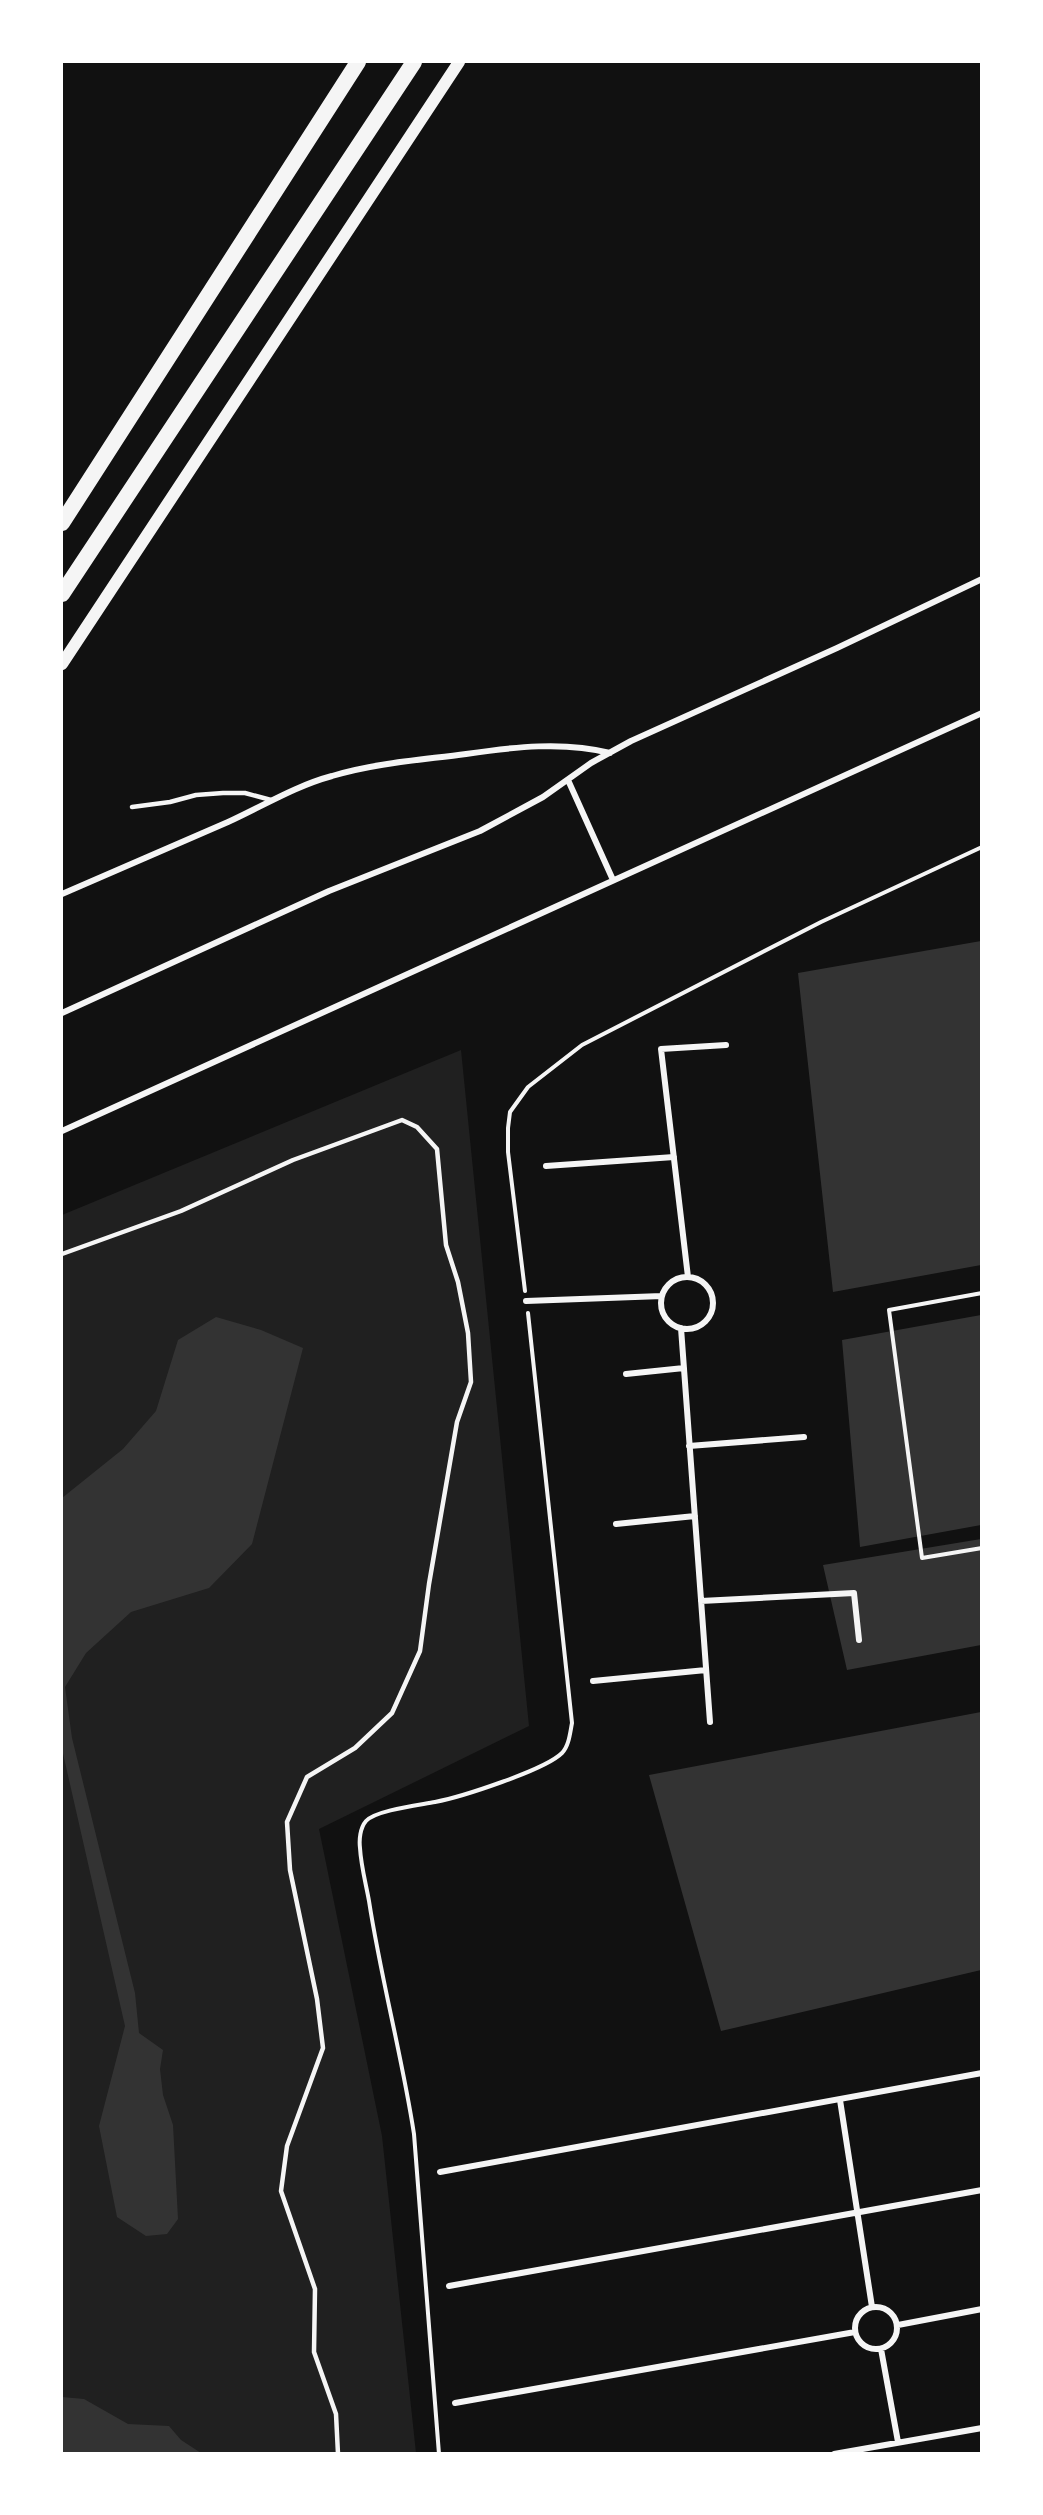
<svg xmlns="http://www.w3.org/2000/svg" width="1043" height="2515" viewBox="0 0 1043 2515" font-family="'Crimson Pro',serif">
	<rect width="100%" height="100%" fill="#111"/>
	<path fill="#202020" d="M461 1050 529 1726 319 1829 382 2136 416 2453 62 2454V1215Z"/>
	<path fill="#333" d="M981 941V1265L833 1292 798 973Z
		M981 1315V1525L860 1547 842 1340Z
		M216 1317 261 1330 303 1348 252 1544 209 1588 131 1612 86 1653 65 1687 72 1738 135 1993 139 2033 163 2050 160 2069 163 2095 173 2125 178 2219 167 2234 146 2236 117 2217 99 2126 125 2026 62 1749V1498L123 1449 156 1411 178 1340Z
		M981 1539V1645L847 1670 823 1565Z
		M981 1712V1970L721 2031 649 1775Z
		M62 2397 84 2399 128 2424 169 2426 181 2440 201 2453H62Z"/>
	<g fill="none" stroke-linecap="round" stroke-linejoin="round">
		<path stroke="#f5f5f5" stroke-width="4" d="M525 1291 508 1152V1128L510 1112 528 1087 582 1045 821 922 982 847
			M982 1293 889 1310 922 1558 982 1548
			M439 2454 414 2134C402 2056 381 1979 369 1901 366 1884 361 1866 360 1848 359 1840 360 1828 366 1821 376 1810 420 1805 435 1802 461 1797 545 1770 562 1753 569 1746 570 1733 572 1723L528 1313"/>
		<path stroke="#f5f5f5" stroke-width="4.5" d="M132 807 170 802 196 795 223 793H245L271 800
			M62 1254 181 1211 293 1160 402 1120 417 1127 437 1149 446 1245 458 1282 468 1333 471 1382 457 1422 429 1584 420 1651 392 1713 355 1748 307 1777 287 1822 290 1870 317 1999 323 2048 287 2146 281 2191 315 2289 314 2352 336 2414 338 2454"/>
		<path stroke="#f5f5f5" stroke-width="6" d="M568 780 613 880
			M62 894C117 870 173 846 228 822 263 806 295 786 332 776 375 763 421 760 466 754 513 747 564 741 610 753
			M62 1013 329 891 480 831 543 797 591 763 631 741 837 648 982 579
			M62 1131 982 713
			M546 1166 674 1157
			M688 1277 661 1049 726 1045
			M661 1303a26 26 0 1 1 52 0a26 26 0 1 1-52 0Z
			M526 1301 662 1296
			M681 1328 710 1722
			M626 1374 684 1368
			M689 1446 804 1437
			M616 1524 695 1516
			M701 1601 854 1593 859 1640
			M593 1681 706 1670
			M840 2100 872 2307
			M440 2172 982 2073
			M449 2286 982 2190
			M855 2328a21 21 0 1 1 42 0a21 21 0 1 1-42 0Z
			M898 2325 982 2309
			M881 2349 898 2442
			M455 2403 855 2332
			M834 2454 982 2428"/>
		<path stroke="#f5f5f5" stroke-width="12" d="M62 664 459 62"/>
		<path stroke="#f5f5f5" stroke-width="16" d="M62 523 358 62
			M62 594 414 62"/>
	</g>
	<rect width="1043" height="2515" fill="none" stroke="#ffffff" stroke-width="126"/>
</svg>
